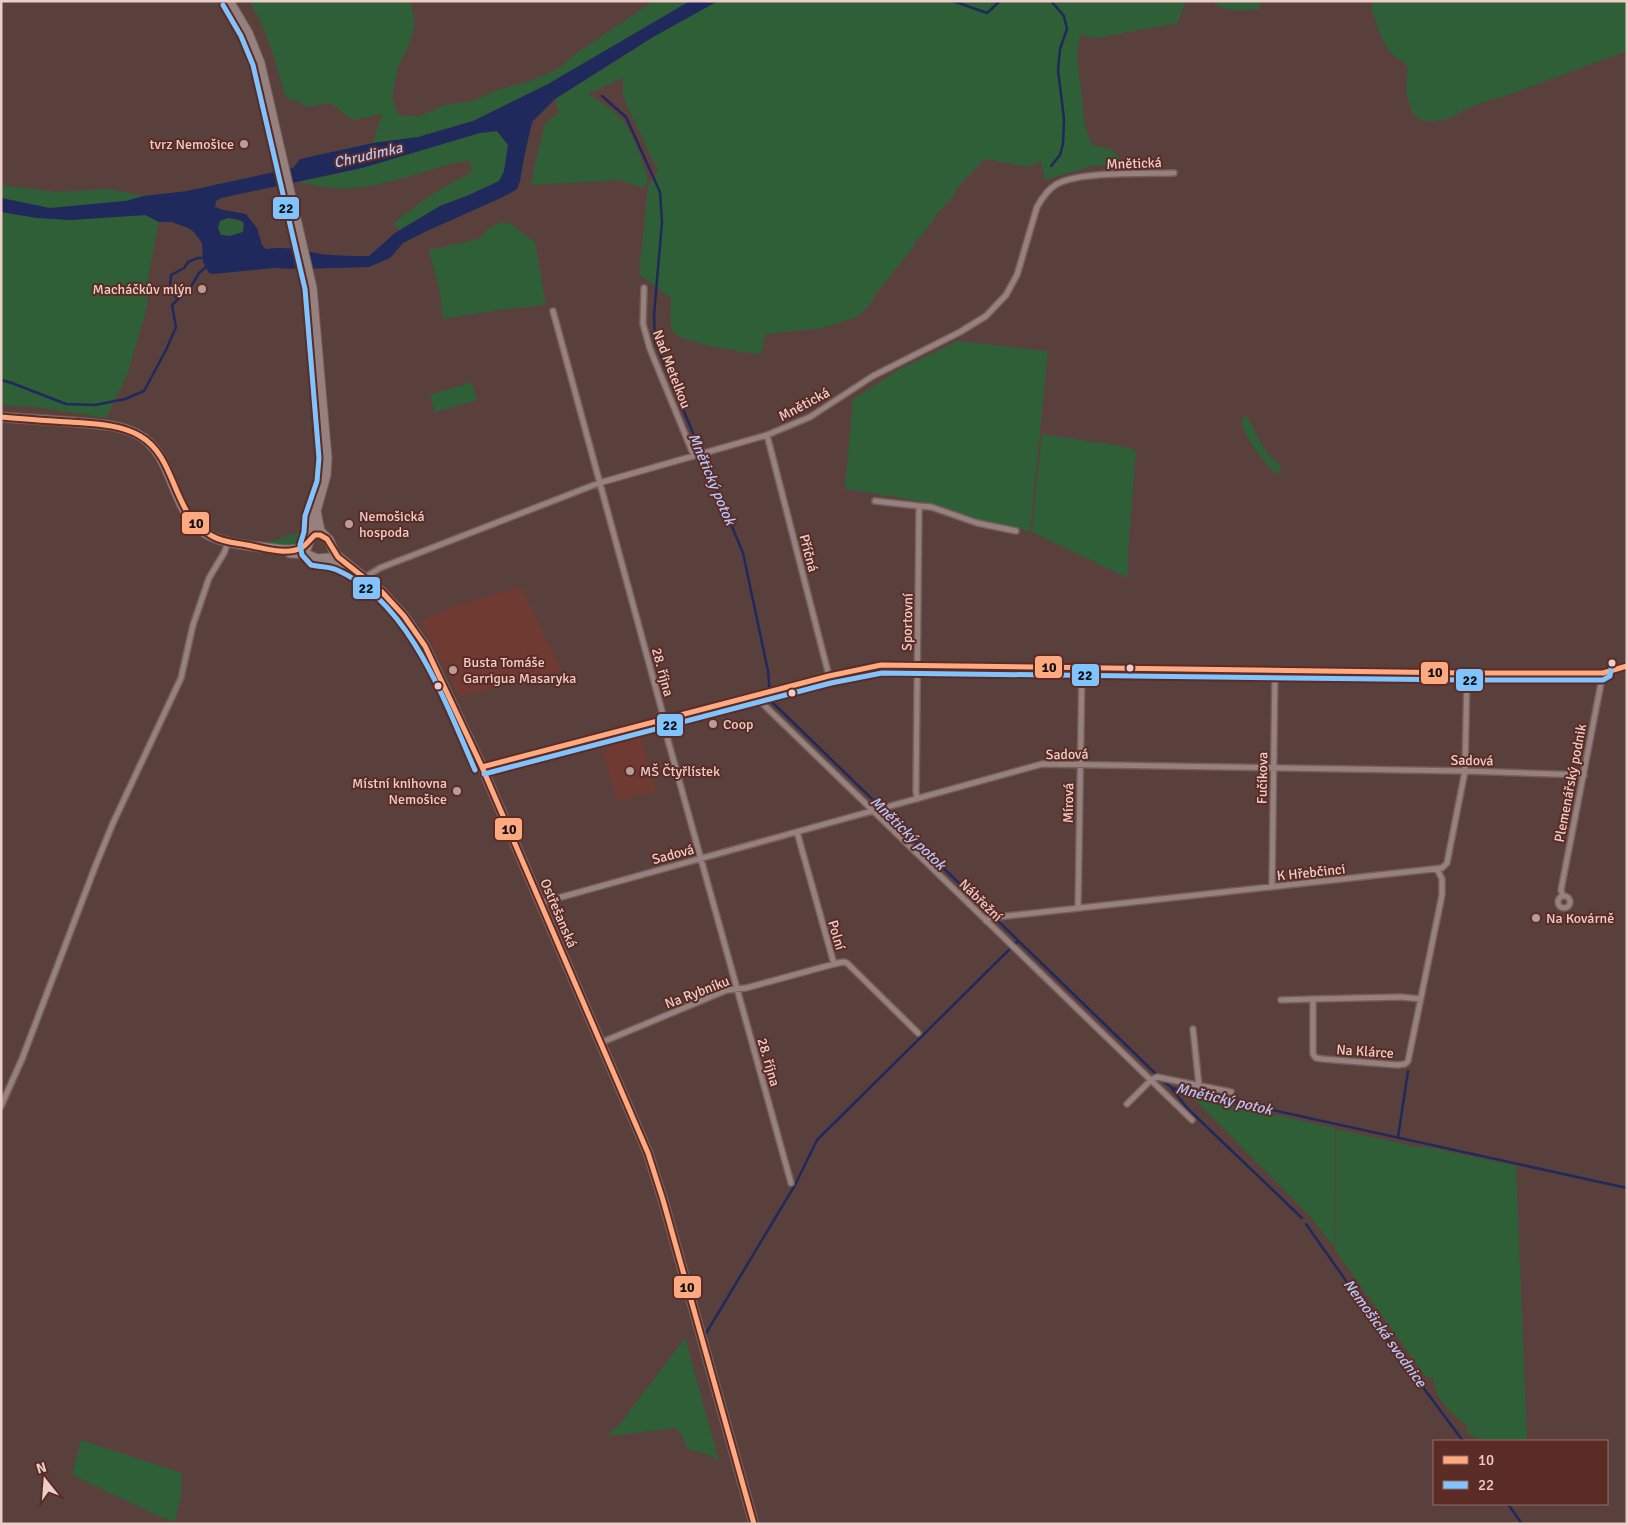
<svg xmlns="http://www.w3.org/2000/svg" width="1628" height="1525" viewBox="0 0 1628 1525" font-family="Signika,sans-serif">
	<rect width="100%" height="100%" fill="#5a403c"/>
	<path fill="#6f3a32" d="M521 586 561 670 460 697 420 621 450 608Z
		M640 734 656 791 617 801 603 752 607 750 606 743Z"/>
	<path fill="#2f5f37" d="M249 1H410L415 22 411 39 398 68 393 90V99L395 107 398 113 402 116H421L444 105 474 101 497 90 527 82 545 75 560 68 572 56 654 1H690L549 84 473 121 418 137 373 143 382 114 353 120 330 103 306 107 298 101 288 99 285 96C276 63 268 30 249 1Z
		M718 1H1187L1177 23 1097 38 1080 35 1077 56 1085 126 1092 145 1111 149 1125 163 1093 166 1045 180 1041 161 1029 167 985 159 959 185 950 201 936 214 931 224 915 242 912 249 877 292 869 306 857 317 823 328 765 334 762 350 759 354C744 352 677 343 672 330 669 321 671 308 671 298L639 274 648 186 658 171 627 106 623 94V78L587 94C599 100 617 113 625 123 631 131 648 173 648 182L642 188 620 180 531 185 536 159 545 123 559 113 555 99 653 37Z
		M1211 1H1260V9C1245 10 1223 13 1211 1Z
		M1374 1H1534L1542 3 1549 1H1627V51L1502 97C1489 100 1478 104 1466 109 1461 111 1457 115 1453 117 1450 119 1445 119 1441 120 1425 123 1414 122 1409 103 1406 91 1405 81 1408 69 1403 57 1401 63 1394 56 1383 46 1376 21 1371 7Z
		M497 131 508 145 504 171 499 181 469 195 440 206 400 230 393 224C417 203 443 187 472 172L469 161 457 162C424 171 386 186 352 188 334 190 316 186 298 182L362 168 480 133Z
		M1 185 57 192 110 189 144 196 125 201 50 208 1 198Z
		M1 212 37 218 71 220 145 215 159 222 149 272 147 307 127 375 106 418 37 407 1 405Z
		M228 218 240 221 244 224 243 232 230 236 221 235 218 228 220 220Z
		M500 223H510L535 242 546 305 505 309 443 319 440 293 429 250 479 239 490 227Z
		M958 341 1048 351 1030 531 986 522 925 502 845 489 853 399 902 368Z
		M472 382 477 400 435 412 430 395Z
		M1243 416H1247C1256 433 1264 454 1280 465L1281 470 1276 474C1267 467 1243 435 1242 424 1242 421 1243 418 1243 416Z
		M1042 434 1121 446 1136 450 1128 552V578L1032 532Z
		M309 530 301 544 294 547 263 544 296 533Z
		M1192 1097 1335 1128 1334 1247 1309 1215Z
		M1336 1129 1422 1148 1423 1146 1516 1166 1527 1441H1484L1467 1433V1425C1450 1414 1434 1397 1433 1377H1426L1335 1250Z
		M685 1338 719 1462 712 1456 688 1449 682 1435 676 1428 607 1436 620 1424Z
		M81 1440 182 1473 181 1497 175 1521 165 1519 72 1475Z"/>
	<path fill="#1f295b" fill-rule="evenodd" d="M690 1H718L653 37 555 99 532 122 524 158 520 181 517 189 503 197 429 230 403 243 390 258 369 267 299 269 273 268 213 274 209 273 203 262 202 243 194 232 188 228 172 222H159L145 215 71 220 37 218 1 212V198L50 208 125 201 144 196 187 191 293 168 300 159 373 143 418 137 473 121 548 84ZM497 131 508 145 504 171 499 181 469 195 440 206 395 233 369 256C353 256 337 256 321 254 301 250 286 246 266 249L262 245 257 228 246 214 223 210 215 207 216 201 221 198 362 168 480 133ZM228 218 240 220 244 223 243 232 230 236 221 235 218 228 220 221Z"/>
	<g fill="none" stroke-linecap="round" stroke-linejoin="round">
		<path stroke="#1f295b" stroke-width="2.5" d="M953 1 987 13 1000 1
			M602 96 626 117 660 192 662 222 654 315 655 342 743 553 768 671 770 696 773 703 1158 1076
			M1051 166 1060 155 1063 144 1064 119 1058 70 1060 49 1067 29 1064 16 1051 1
			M177 299 170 286 171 275 184 268 188 262 198 258H205
			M1 380 12 383 66 404 95 405 125 399 144 391 166 350 176 327 172 305 190 288 199 273 208 265
			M1162 1080 1172 1088 1627 1188
			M1172 1089 1188 1109 1302 1218
			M1398 1137 1408 1071
			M1306 1224 1384 1335 1463 1441
			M705 1335 795 1185 817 1140 1018 941
			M1508 1504 1522 1524"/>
		<g stroke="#765e5b" stroke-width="8">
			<path id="minor" d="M644 288 643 324 650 349 694 456
				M553 311 662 711 664 726 791 1183
				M767 435 829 676
				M875 501 919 506 916 791 917 799
				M919 506 931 507 977 523 1016 531
				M364 578 380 568 599 483 767 435 810 417 873 376 960 332 986 316 1006 295 1017 275 1037 207C1042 198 1048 189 1057 184 1082 171 1145 174 1174 173
				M759 694 764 705 1192 1120
				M482 767 829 676 881 665 1467 673H1603L1627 666
				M797 832 834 964 843 962 847 963 918 1033
				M1272 887 1275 670
				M1563 896 1561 890 1603 673
				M1558 902a6 6 0 1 1 12 0a6 6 0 1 1-12 0Z
				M540 903 1042 764 1465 771 1584 775
				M1078 908 1082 668
				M986 921 989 918 997 917 1442 868 1447 863 1465 771 1467 673
				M1421 999 1401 997 1313 999V1054L1316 1058 1323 1059 1398 1065 1405 1064 1408 1061 1442 895V879L1437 869
				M1281 1000 1313 999
				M1193 1029 1199 1086
				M600 1043 727 990 746 988 834 964
				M1127 1104 1151 1080 1157 1077 1231 1092
				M1 1106 22 1059 95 867 113 823 181 678 193 625 209 578 224 553 228 542"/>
		</g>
		<g stroke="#765e5b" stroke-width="11">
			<path id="tertiary" d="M229 1 248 33 260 63 312 288 327 458 326 475 316 511 320 531 329 540 335 554 382 592 404 616 425 646 482 767 648 1153 663 1200 754 1524
				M1 417C25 419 50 420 74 422 95 424 118 424 137 434 176 455 169 509 205 533 223 544 247 545 268 548 280 550 298 553 308 543
				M307 547 311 535 312 518 315 509
				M290 553 306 554 317 559 329 558 342 564"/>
		</g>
		<use href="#minor" stroke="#96817e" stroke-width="5"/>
		<use href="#tertiary" stroke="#96817e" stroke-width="9"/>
		<g stroke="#5b2b25" stroke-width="9">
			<path id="bus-1" d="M1 417C24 419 47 421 70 422 93 424 120 424 140 436 178 458 171 515 212 536 224 543 239 543 252 546 267 549 287 555 301 548 307 545 310 539 315 535H320L327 539 338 557 382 592 404 616 425 646 482 767 648 1153 663 1200 754 1524
				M482 767 829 676 881 665 1467 673H1603L1627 666"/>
		</g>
		<g stroke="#5b2b25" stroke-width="9">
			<path id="bus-2" d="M223 5 241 36 253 65 305 289 319 458 317 481 305 516 304 532 300 545 302 555 311 565C320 567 328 566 337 570 410 602 445 702 475 770
				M484 774 831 683 882 673 1467 680H1603L1610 676 1612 663"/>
		</g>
		<use href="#bus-1" stroke="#ffa980" stroke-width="5"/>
		<use href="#bus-2" stroke="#80c4ff" stroke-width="5"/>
	</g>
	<g fill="#b99c97" stroke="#5b2b25" stroke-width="2">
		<circle cx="244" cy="144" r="5"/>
		<circle cx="202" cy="289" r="5"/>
		<circle cx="349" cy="524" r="5"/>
		<circle cx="453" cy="670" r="5"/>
		<circle cx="713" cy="724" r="5"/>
		<circle cx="630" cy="771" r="5"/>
		<circle cx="457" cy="791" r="5"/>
		<circle cx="1536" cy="918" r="5"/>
	</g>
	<g fill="#eccdc8" stroke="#5b2b25" stroke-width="2">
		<circle cx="1612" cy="663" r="4.5"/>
		<circle cx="1130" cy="668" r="4.5"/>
		<circle cx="438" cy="686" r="4.5"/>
		<circle cx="792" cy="693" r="4.5"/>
	</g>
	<g text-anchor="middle" stroke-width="4" stroke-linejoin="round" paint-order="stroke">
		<g font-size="14" fill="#eccdc8" stroke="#5b2b25" text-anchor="start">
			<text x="234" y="149" text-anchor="end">tvrz Nemošice</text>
			<text x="192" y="294" text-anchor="end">Macháčkův mlýn</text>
			<text x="359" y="521">Nemošická<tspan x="359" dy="16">hospoda</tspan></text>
			<text x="463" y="667">Busta Tomáše<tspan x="463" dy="16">Garrigua Masaryka</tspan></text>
			<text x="723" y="729">Coop</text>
			<text x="640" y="776">MŠ Čtyřlístek</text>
			<text x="447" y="788" text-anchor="end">Místní knihovna<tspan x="447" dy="16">Nemošice</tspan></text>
			<text x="1546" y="923">Na Kovárně</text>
		</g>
		<g font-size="14" fill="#eccdc8" stroke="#5b2b25">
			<text transform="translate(1134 163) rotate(-2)" y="5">Mnětická</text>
			<text transform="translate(672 369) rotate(69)" y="5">Nad Metelkou</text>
			<text transform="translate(804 404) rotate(-28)" y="5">Mnětická</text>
			<text transform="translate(809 553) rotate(75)" y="5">Příčná</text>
			<text transform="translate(907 622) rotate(-89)" y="5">Sportovní</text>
			<text transform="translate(663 672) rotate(75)" y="5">28. října</text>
			<text transform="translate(1067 754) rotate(-1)" y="5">Sadová</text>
			<text transform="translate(1472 760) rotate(1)" y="5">Sadová</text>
			<text transform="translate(1262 778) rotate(-89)" y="5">Fučíkova</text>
			<text transform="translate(1570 783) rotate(-79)" y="5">Plemenářský podnik</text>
			<text transform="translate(1068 803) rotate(-89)" y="5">Mírová</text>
			<text transform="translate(673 854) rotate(-15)" y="5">Sadová</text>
			<text transform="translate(1311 872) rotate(-6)" y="5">K Hřebčinci</text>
			<text transform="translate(981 900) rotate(44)" y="5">Nábřežní</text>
			<text transform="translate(559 913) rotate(67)" y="5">Ostřešanská</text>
			<text transform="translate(837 935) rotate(74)" y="5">Polní</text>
			<text transform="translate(697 992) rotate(-21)" y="5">Na Rybníku</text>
			<text transform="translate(1365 1051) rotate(4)" y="5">Na Klárce</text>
			<text transform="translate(769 1062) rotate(74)" y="5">28. října</text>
		</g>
		<g font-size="15" font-style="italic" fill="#b3c7fc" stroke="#5b2b25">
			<text transform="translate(368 155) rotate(-13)" y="5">Chrudimka</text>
			<text transform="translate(712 479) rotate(67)" y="5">Mnětický potok</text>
			<text transform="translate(908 833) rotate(44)" y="5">Mnětický potok</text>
			<text transform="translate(1224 1099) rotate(13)" y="5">Mnětický potok</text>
			<text transform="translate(1385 1333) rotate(54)" y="5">Nemošická svodnice</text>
		</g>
	</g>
	<g stroke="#5b2b25" stroke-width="2">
		<rect x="272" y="196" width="28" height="24" rx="5" fill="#80c4ff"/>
		<rect x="181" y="511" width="29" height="24" rx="5" fill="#ffa980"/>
		<rect x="352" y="576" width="29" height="24" rx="5" fill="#80c4ff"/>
		<rect x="1034" y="655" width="29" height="24" rx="5" fill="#ffa980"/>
		<rect x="1420" y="661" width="29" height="24" rx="5" fill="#ffa980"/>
		<rect x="1071" y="663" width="29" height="24" rx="5" fill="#80c4ff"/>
		<rect x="1455" y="668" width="29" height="24" rx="5" fill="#80c4ff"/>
		<rect x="656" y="713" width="28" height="24" rx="5" fill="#80c4ff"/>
		<rect x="494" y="817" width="29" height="24" rx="5" fill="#ffa980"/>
		<rect x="673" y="1275" width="29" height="24" rx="5" fill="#ffa980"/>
	</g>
	<g font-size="14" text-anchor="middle" font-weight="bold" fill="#111">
		<text x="286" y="213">22</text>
		<text x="196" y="528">10</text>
		<text x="366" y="593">22</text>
		<text x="1049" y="672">10</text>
		<text x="1435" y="677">10</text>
		<text x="1085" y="680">22</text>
		<text x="1470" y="685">22</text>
		<text x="670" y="730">22</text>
		<text x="509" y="834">10</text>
		<text x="687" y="1292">10</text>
	</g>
	<rect width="1628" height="1525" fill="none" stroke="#eccdc8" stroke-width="5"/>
	<rect x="1433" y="1440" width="175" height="65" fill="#5b2b25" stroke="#956c66"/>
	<rect x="1443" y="1456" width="25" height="8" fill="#ffa980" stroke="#956c66"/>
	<text x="1478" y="1465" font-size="15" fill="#eccdc8">10</text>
	<rect x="1443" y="1481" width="25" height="8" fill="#80c4ff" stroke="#956c66"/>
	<text x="1478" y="1490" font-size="15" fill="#eccdc8">22</text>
	<g transform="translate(45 1480) rotate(343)" stroke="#5b2b25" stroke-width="4" paint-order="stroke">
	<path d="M0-4L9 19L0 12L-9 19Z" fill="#eccdc8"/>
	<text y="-8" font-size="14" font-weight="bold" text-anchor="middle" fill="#eccdc8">N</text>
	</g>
</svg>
